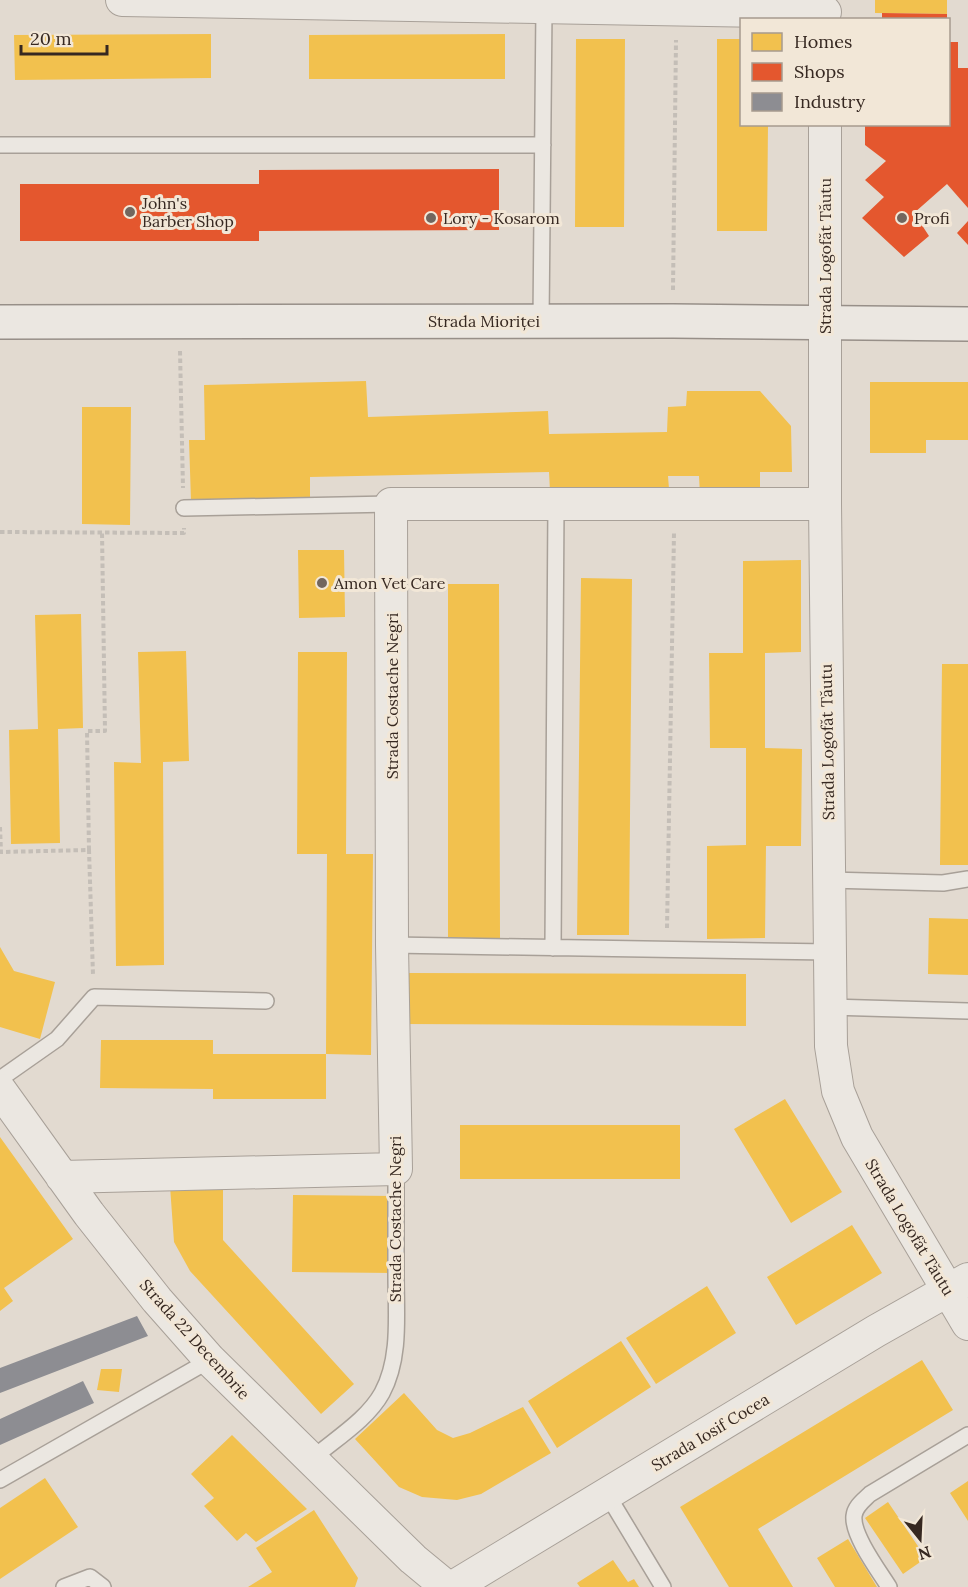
<svg xmlns="http://www.w3.org/2000/svg" width="968" height="1587" viewBox="0 0 968 1587" font-family="Lora,serif">
	<rect width="100%" height="100%" fill="#e2dad0"/>
	<path fill="#f2c14e" d="M875 0H947V14L875 13Z
		M211 34V78L15 80 14 35Z
		M505 34V79H309V35Z
		M576 39H625L624 227H575Z
		M717 39H741V124H768L767 231H717Z
		M366 381 368 417 548 411 549 434 667 432 668 407 686 406 687 391H760L791 426 792 472H760V495H700L699 476H668L669 489 550 491 549 472 310 477V498L191 501 189 440H205L204 385Z
		M870 382H968V440H926V453H870Z
		M82 407H131L130 525 82 524Z
		M298 550H344L345 617 299 618Z
		M801 560V652L765 653V748L802 749 801 846H766L765 938 707 939V846L746 845V748H710L709 653H743V561Z
		M581 578 632 579 629 935H577Z
		M448 584H499L500 938 448 939Z
		M81 614 83 728 58 729 60 843 11 844 9 730 38 729 35 615Z
		M186 651 189 761 163 762 164 965 116 966 114 762 141 763 138 652Z
		M298 652H347L346 854H373L371 1055 326 1054V1099H213V1089L100 1088 101 1040H213V1054H326L327 854H297Z
		M942 664H968V865H940Z
		M929 918 968 919V975L928 974Z
		M0 947 14 971 55 982 40 1039 0 1027Z
		M405 973 746 974V1026L404 1024Z
		M785 1099 842 1192 791 1223 734 1129Z
		M460 1125H680V1179H460Z
		M0 1137 73 1239 4 1288 13 1301 0 1311Z
		M223 1185V1240L354 1384 321 1414 190 1271 174 1242 170 1186Z
		M293 1195 395 1196 394 1273 292 1272Z
		M852 1225 882 1273 796 1325 767 1277Z
		M707 1286 736 1333 656 1384 626 1338Z
		M621 1341 651 1387 557 1448 528 1401Z
		M922 1360 953 1410 758 1529 793 1587H729L680 1507Z
		M101 1369H122L119 1392 97 1390Z
		M404 1393 437 1430 453 1438 470 1433 523 1407 551 1453 481 1494 457 1500 422 1497 399 1487 355 1439Z
		M232 1435 307 1509 256 1542 246 1533 237 1541 204 1506 214 1498 191 1474Z
		M45 1478 78 1527 0 1579V1508Z
		M968 1481V1521L950 1493Z
		M888 1502 926 1558 903 1574 865 1518Z
		M314 1510 358 1578 355 1587H248L272 1572 256 1548Z
		M848 1539 877 1587H835L817 1558Z
		M613 1560 628 1582 634 1579 639 1587H580L577 1583Z"/>
	<path fill="#e4572e" d="M882 13 947 14V20H882Z
		M948 42H958V68H968V208L947 184 914 213 929 236 904 257 862 218 884 197 865 180 886 161 865 145V124H948Z
		M499 169V230L259 231V241H20V184H259V170Z
		M968 221V245L957 233Z"/>
	<path fill="#8d8d92" d="M137 1316 148 1336 0 1393V1368Z
		M83 1381 94 1403 0 1445V1419Z"/>
	<g fill="none" stroke-linecap="round" stroke-linejoin="round">
		<g stroke="#a8a098" stroke-width="18">
			<path id="lane" d="M0 145H543
				M541 321 544 8
				M184 508 391 504
				M829 880 943 883 968 879
				M392 945 830 952
				M553 948 556 504
				M830 1007 968 1011
				M0 1079 57 1039 94 997 266 1001
				M312 1459C335 1439 367 1420 382 1393 401 1358 396 1314 396 1275 396 1240 396 1205 396 1169
				M0 1480 210 1360
				M607 1494 663 1587
				M64 1587 90 1577 103 1587
				M889 1587C879 1571 852 1535 854 1516 855 1506 864 1500 870 1494L968 1435"/>
		</g>
		<g stroke="#a8a098" stroke-width="34">
			<path id="street" d="M122 0 825 12
				M825 124V504L831 1046 838 1091 857 1137 968 1324
				M0 1090 89 1214 157 1300 210 1360 413 1559 447 1587
				M62 1177 396 1169 392 945 391 504H825
				M453 1587 876 1331 968 1279"/>
		</g>
		<g stroke="#978f88" stroke-width="36">
			<path id="secondary" d="M0 322 673 321 968 324"/>
		</g>
		<path stroke="#c4beb7" stroke-width="4" stroke-dasharray="4.5 3" stroke-linecap="butt" d="M673 290 676 40
			M180 351 183 488
			M0 532 184 533V528
			M0 827 1 852 89 850 93 975
			M89 850 87 731H105L102 532
			M667 928 674 533"/>
		<use href="#lane" stroke="#ebe7e1" stroke-width="15"/>
		<use href="#street" stroke="#ebe7e1" stroke-width="32"/>
		<use href="#secondary" stroke="#ebe7e1" stroke-width="33"/>
	</g>
	<g fill="#72665e" stroke="#f2e7d7" stroke-width="2">
		<circle cx="130" cy="212" r="6"/>
		<circle cx="431" cy="218" r="6"/>
		<circle cx="902" cy="218" r="6"/>
		<circle cx="322" cy="583" r="6"/>
	</g>
	<g text-anchor="middle" stroke-width="6" stroke-linejoin="round" paint-order="stroke">
		<g font-size="16" fill="#362821" stroke="#f2e7d7" text-anchor="start">
			<text x="142" y="209">John's<tspan x="142" dy="18">Barber Shop</tspan></text>
			<text x="443" y="224">Lory - Kosarom</text>
			<text x="914" y="224">Profi</text>
			<text x="334" y="589">Amon Vet Care</text>
		</g>
		<g font-size="16" fill="#362821" stroke="#f2e7d7">
			<text transform="translate(825 256) rotate(-90)" y="6">Strada Logofăt Tăutu</text>
			<text x="484" y="327">Strada Mioriței</text>
			<text transform="translate(392 696) rotate(-90)" y="6">Strada Costache Negri</text>
			<text transform="translate(827 742) rotate(-91)" y="6">Strada Logofăt Tăutu</text>
			<text transform="translate(395 1219) rotate(-90)" y="6">Strada Costache Negri</text>
			<text transform="translate(910 1227) rotate(59)" y="6">Strada Logofăt Tăutu</text>
			<text transform="translate(195 1339) rotate(48)" y="6">Strada 22 Decembrie</text>
			<text transform="translate(710 1432) rotate(-31)" y="6">Strada Iosif Cocea</text>
		</g>
	</g>
	<rect x="740" y="18" width="210" height="108" fill="#f2e7d7" stroke="#a79b8e" stroke-width="1.5"/>
	<rect x="752" y="33" width="30" height="18" fill="#f2c14e" stroke="#a79b8e" stroke-width="1.5"/>
	<text x="794" y="48" font-size="18" fill="#362821">Homes</text>
	<rect x="752" y="63" width="30" height="18" fill="#e4572e" stroke="#a79b8e" stroke-width="1.5"/>
	<text x="794" y="78" font-size="18" fill="#362821">Shops</text>
	<rect x="752" y="93" width="30" height="18" fill="#8d8d92" stroke="#a79b8e" stroke-width="1.5"/>
	<text x="794" y="108" font-size="18" fill="#362821">Industry</text>
	<g transform="translate(920 1539) rotate(162)" stroke="#f2e7d7" stroke-width="4.5" paint-order="stroke">
	<path d="M0-4.5L10 22L0 15L-10 22Z" fill="#362821"/>
	<text y="-9" font-size="16" font-weight="bold" text-anchor="middle" fill="#362821">N</text>
	</g>
	<path d="M21 45v9h86v-9" fill="none" stroke="#362821" stroke-width="3"/>
	<text x="30" y="45" font-size="18" fill="#362821" stroke="#f2e7d7" stroke-width="4.5" paint-order="stroke">20 m</text>
</svg>
